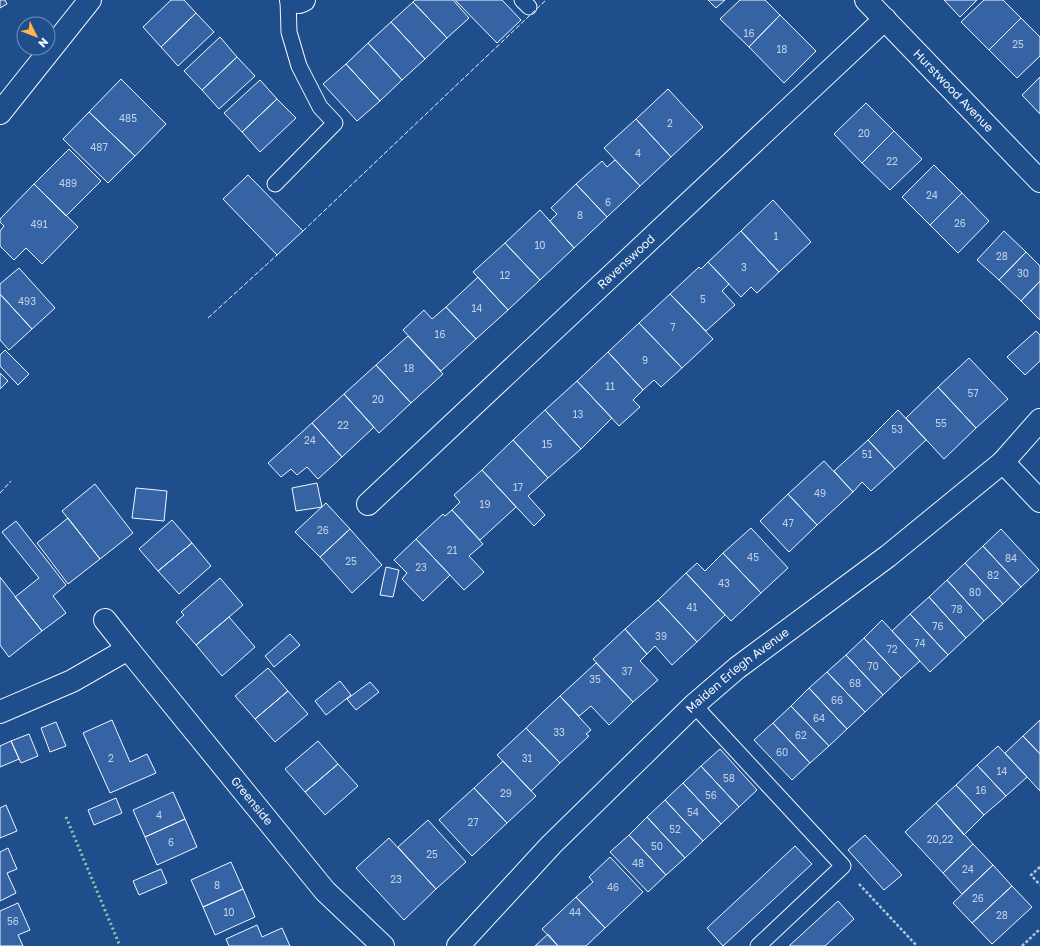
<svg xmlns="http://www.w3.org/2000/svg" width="1040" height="946" viewBox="0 0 1040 946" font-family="'Golos Text',sans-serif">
	<rect width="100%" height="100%" fill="#1f4e8c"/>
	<path fill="#3563a3" stroke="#f2f6ff" d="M0 0H5L7 4 0 8Z
		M171 0H184L196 13 161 47 143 27Z
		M415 0H453L469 18 447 38 413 2Z
		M455 0H502L521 20 497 43Z
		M708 0H725L716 8Z
		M740 0H765L780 15 749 47 720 19Z
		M944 0H977L960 17Z
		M984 0H1003L1021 18 989 50 961 22Z
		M413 2 447 38 425 59 391 22Z
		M196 13 214 32 178 66 161 47Z
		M780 15 816 51 784 83 749 47Z
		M1021 18 1040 37V56L1017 78 989 50Z
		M391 22 425 59 402 80 368 43Z
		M220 37 237 57 202 90 184 71Z
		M368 43 402 80 380 101 346 64Z
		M237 57 255 76 219 109 202 90Z
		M346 64 380 101 357 121 323 84Z
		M1040 77V114L1022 95Z
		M121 79 166 124 135 156 89 112Z
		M260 80 277 99 242 132 224 113Z
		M668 89 703 127 671 157 636 119Z
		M277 99 296 118 260 152 242 132Z
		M866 103 894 131 862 163 834 134Z
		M89 112 135 156 108 183 63 139Z
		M636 119 671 157 640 186 604 148Z
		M894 131 922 159 890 190 862 163Z
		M69 149 101 181 66 216 34 184Z
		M615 160 640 186 607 217 576 184 602 161 607 167Z
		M934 165 962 193 930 225 902 197Z
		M248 175 303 231 277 255 223 199Z
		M34 184 78 227 42 264 26 248 14 260 0 246V231L4 226 0 222V219Z
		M576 184 607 217 574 248 550 221 557 214 551 208Z
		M962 193 989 221 958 253 930 225Z
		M773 200 811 242 779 272 741 231Z
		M540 210 574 248 540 280 505 243Z
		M741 231 779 272 757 293 751 287 741 297 708 262Z
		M1004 231 1026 252 999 280 977 260Z
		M505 243 540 280 508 310 473 272Z
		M1026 252 1040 266V281L1021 301 999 280Z
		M708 262 729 284 722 291 735 305 706 331 670 294 699 267 701 269Z
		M19 268 55 308 32 329 0 294V284Z
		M478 277 508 310 476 339 446 307Z
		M1040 281V320L1021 301Z
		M0 294 32 329 9 350 0 340Z
		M670 294 713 339 682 368 639 323Z
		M446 307 476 339 441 371 403 330 424 310 432 319Z
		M639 323 682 368 661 387 654 380 643 390 608 352Z
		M1036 331 1040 335V361L1025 375 1007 357Z
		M408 336 443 374 411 403 376 365Z
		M5 350 29 374 18 385 0 366V355Z
		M608 352 643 390 633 400 640 407 619 426 577 381Z
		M969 358 1008 399 976 428 938 387Z
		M376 365 411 403 379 433 344 394Z
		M0 373 8 381 0 389Z
		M577 381 612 418 581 449 545 410Z
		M938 387 976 428 944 459 906 418Z
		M344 394 374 427 342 457 312 423Z
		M545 410 581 449 548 478 513 440Z
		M898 410 926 440 895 469 868 440Z
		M312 423 342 457 318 479 307 467 297 475 291 469 281 477 268 463Z
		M513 440 548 478 528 496 545 515 534 526 482 470Z
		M868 440 895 469 871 491 862 482 853 492 834 471Z
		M824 461 853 492 817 525 788 494Z
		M482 470 516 507 480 540 452 510 460 502 454 495Z
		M317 483 322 507 296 511 292 488Z
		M95 484 133 533 100 559 62 511Z
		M136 488 167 491 164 521 132 518Z
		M788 494 817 525 789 552 760 521Z
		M326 503 350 529 320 557 295 532Z
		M452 510 483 544 469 556 484 572 464 590 416 539 443 514 445 516Z
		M68 518 100 559 68 584 37 543Z
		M172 520 192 543 158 571 139 549Z
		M16 521 66 585 53 596 66 613 42 631 15 597 39 578 2 532Z
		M751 528 788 568 761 593 723 553Z
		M350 529 382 565 352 593 320 557Z
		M1001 529 1039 570 1021 587 983 546Z
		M416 539 450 575 423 601 402 579 407 573 394 560Z
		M192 543 211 566 179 594 158 571Z
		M983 546 1021 587 1003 604 965 563Z
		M723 553 761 593 731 621 686 573 697 563 705 571Z
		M965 563 1003 604 984 621 947 580Z
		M386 567 399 570 393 597 380 595Z
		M686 573 725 615 697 642 658 600Z
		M0 577 42 631 9 657 0 645Z
		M220 578 243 605 196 645 176 622 184 615 181 612Z
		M947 580 984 621 966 638 929 597Z
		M929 597 966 638 948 655 910 614Z
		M658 600 697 642 672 665 655 646 647 654 625 629Z
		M910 614 948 655 930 672 892 631Z
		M229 617 255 647 222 676 196 645Z
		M882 620 920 661 901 678 864 638Z
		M625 629 647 654 640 661 658 680 633 702 593 659Z
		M290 634 300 645 274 667 265 656Z
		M864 638 901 678 883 695 846 655Z
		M846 655 883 695 865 712 827 672Z
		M596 663 633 702 609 725 591 706 579 716 560 696Z
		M268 668 288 691 255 719 235 696Z
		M827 672 865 712 847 729 809 688Z
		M340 681 351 695 326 715 315 701Z
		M370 682 379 692 356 710 347 699Z
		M809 688 847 729 829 746 791 706Z
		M288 691 308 714 275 742 255 719Z
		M560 696 591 730 586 734 589 736 560 763 526 728Z
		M791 706 829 746 810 763 773 723Z
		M112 720 130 762 147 754 156 773 110 793 83 733Z
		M1040 720V754L1023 736Z
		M56 722 66 746 50 752 41 728Z
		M773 723 810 763 792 780 754 740Z
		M526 728 560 763 531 791 497 755Z
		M29 734 38 756 21 763 11 741Z
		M1023 736 1040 754V791L1005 753Z
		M11 741 19 759 0 767V746Z
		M318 741 338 764 305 792 285 769Z
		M998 746 1027 777 1006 796 977 765Z
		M720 749 757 790 739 807 701 766Z
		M503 761 536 796 507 823 474 788Z
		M338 764 358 786 325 815 305 792Z
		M977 765 1006 796 984 815 956 785Z
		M701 766 739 807 721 824 683 783Z
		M683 783 721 824 703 841 665 800Z
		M956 785 984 815 964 835 936 803Z
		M474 788 507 823 472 856 439 820Z
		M173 792 185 819 145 837 133 810Z
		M116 798 122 813 94 825 88 810Z
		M665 800 703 841 685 858 647 817Z
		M936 803 973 844 943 873 905 832Z
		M6 805 17 831 0 838V808Z
		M647 817 685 858 666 875 629 835Z
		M185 819 197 847 157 865 145 837Z
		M428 820 466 862 436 889 398 847Z
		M629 835 666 875 648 892 610 852Z
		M865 835 902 875 884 890 848 850Z
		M389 838 436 889 404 920 356 868Z
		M973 844 993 865 962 894 943 873Z
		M795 846 812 864 723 946 707 928Z
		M8 848 17 869 7 873 16 893 0 901V852Z
		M610 857 643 892 605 928 576 897 593 882 589 877Z
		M231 862 243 889 203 907 191 880Z
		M993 865 1012 886 972 923 953 903Z
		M161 869 167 883 139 895 133 881Z
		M1012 886 1032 907 992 944 972 923Z
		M243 889 255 917 215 935 203 907Z
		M576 897 605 928 586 946H558L542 929Z
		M838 901 854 919 825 946H789Z
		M18 903 30 930 18 935 23 946H0V911Z
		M257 925 262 937 282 928 290 946H229L226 939Z
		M548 934 558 946H535Z"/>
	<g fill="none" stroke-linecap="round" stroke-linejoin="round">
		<g stroke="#f2f6ff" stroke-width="17">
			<path id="service" d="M522 0 529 7
				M275 184 335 123 320 107 299 66 289 32 288 0
				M694 705 843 866 758 946"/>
		</g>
		<g stroke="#f2f6ff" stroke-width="24">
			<g id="minor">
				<path d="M291 0 299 2 304 0"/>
				<path id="s1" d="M866 0 1040 181"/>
				<path d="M1003 462 1040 501"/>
				<path id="s2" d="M368 504 885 19"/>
				<path d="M105 620 128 649"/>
				<path id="s3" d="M0 712 72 681 128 649 325 891 383 946"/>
				<path id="s4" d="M458 946 551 845 694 705 737 668 888 556 1003 462 1040 420"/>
			</g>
		</g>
		<g stroke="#f2f6ff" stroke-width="24">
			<path id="primary" d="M0 113 90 0"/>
		</g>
		<path stroke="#b3c4dc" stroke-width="2.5" stroke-dasharray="3 2" stroke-linecap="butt" d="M1040 867 1031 875 1040 885
			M859 884 917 946
			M1022 946 1040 929"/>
		<use href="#service" stroke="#1f4e8c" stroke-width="15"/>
		<use href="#minor" stroke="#1f4e8c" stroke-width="22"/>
		<use href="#primary" stroke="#1f4e8c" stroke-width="22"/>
		<path stroke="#97c8a6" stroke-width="3" stroke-dasharray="2 3" stroke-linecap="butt" d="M66 817 120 946"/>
		<path stroke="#f2f6ff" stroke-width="1" stroke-dasharray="5 2" stroke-linecap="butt" d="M303 231 546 0
			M208 318 277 255
			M0 493 11 481"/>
	</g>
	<g text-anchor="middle" stroke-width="3" stroke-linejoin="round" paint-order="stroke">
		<g font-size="10" fill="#c3d1e8">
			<text x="749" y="37">16</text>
			<text x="1018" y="48">25</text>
			<text x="782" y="53">18</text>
			<text x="128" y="122">485</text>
			<text x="670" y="127">2</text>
			<text x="864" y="137">20</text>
			<text x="99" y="151">487</text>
			<text x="638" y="157">4</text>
			<text x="892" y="165">22</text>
			<text x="68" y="187">489</text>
			<text x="932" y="199">24</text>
			<text x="608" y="206">6</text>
			<text x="580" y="219">8</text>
			<text x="960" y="227">26</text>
			<text x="39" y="228">491</text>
			<text x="776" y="240">1</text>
			<text x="540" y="249">10</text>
			<text x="1002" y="260">28</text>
			<text x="744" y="271">3</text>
			<text x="1023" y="277">30</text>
			<text x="505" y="279">12</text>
			<text x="703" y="303">5</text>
			<text x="27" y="305">493</text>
			<text x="477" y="312">14</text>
			<text x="673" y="331">7</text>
			<text x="440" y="338">16</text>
			<text x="645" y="364">9</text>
			<text x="409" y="372">18</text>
			<text x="610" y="390">11</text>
			<text x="973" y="397">57</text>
			<text x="378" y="403">20</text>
			<text x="578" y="418">13</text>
			<text x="941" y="427">55</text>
			<text x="343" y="429">22</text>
			<text x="897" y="433">53</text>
			<text x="310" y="444">24</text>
			<text x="547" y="448">15</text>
			<text x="867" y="458">51</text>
			<text x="518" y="491">17</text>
			<text x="820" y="497">49</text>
			<text x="485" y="508">19</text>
			<text x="788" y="527">47</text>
			<text x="323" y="534">26</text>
			<text x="452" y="554">21</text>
			<text x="753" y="561">45</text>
			<text x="1011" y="562">84</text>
			<text x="351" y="565">25</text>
			<text x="421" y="571">23</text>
			<text x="993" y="579">82</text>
			<text x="724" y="587">43</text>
			<text x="975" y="596">80</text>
			<text x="692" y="611">41</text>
			<text x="957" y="613">78</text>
			<text x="938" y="630">76</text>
			<text x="661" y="640">39</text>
			<text x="920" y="647">74</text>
			<text x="892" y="653">72</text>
			<text x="873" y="670">70</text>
			<text x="627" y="675">37</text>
			<text x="595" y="683">35</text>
			<text x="855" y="687">68</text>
			<text x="837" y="704">66</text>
			<text x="819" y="722">64</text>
			<text x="559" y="736">33</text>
			<text x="801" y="739">62</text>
			<text x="782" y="756">60</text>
			<text x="111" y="762">2</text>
			<text x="527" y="762">31</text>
			<text x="1002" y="775">14</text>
			<text x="729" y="782">58</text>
			<text x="981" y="794">16</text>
			<text x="506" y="797">29</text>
			<text x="711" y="799">56</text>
			<text x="693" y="816">54</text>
			<text x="159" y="819">4</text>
			<text x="473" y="826">27</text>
			<text x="675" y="833">52</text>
			<text x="940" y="843">20,22</text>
			<text x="171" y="846">6</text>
			<text x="657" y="850">50</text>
			<text x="432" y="858">25</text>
			<text x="638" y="867">48</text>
			<text x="968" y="873">24</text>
			<text x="396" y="883">23</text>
			<text x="217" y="889">8</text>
			<text x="613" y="891">46</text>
			<text x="978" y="902">26</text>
			<text x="229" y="916">10</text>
			<text x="575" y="916">44</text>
			<text x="1002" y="919">28</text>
			<text x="13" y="925">56</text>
		</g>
		<g font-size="12" fill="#f2f6ff" stroke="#1f4e8c">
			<text dy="4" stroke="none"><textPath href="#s1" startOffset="126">Hurstwood Avenue</textPath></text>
			<text dy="4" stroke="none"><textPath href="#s2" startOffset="354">Ravenswood</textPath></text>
			<text dy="4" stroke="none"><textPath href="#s4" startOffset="393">Maiden Erlegh Avenue</textPath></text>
			<text dy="4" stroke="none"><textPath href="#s3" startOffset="339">Greenside</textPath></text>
		</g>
	</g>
	<g transform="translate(36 36) rotate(133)"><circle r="19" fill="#1f4e8c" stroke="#7391ba"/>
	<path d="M0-3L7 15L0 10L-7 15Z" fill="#ffb74d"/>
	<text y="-6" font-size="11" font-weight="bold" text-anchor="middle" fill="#f2f6ff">N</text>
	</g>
</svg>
